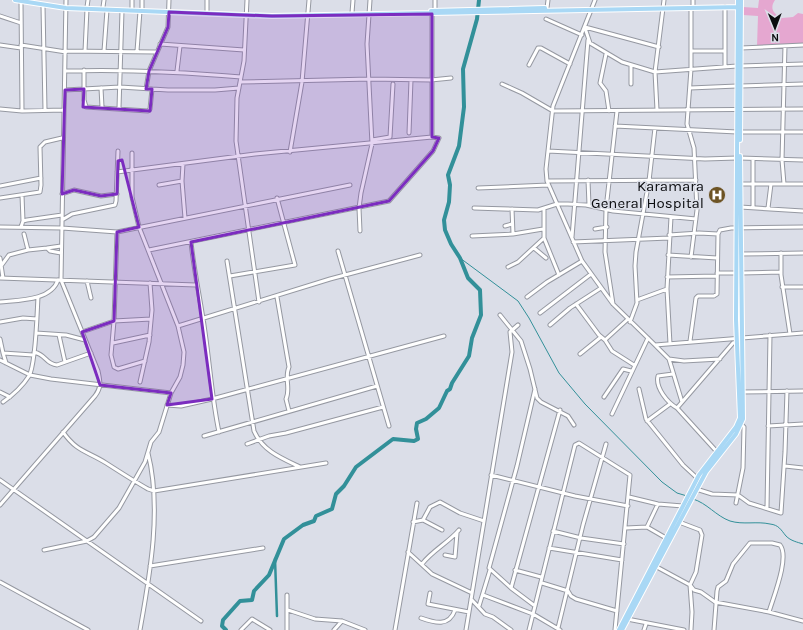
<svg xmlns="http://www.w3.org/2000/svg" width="803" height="630" viewBox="0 0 803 630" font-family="Karla,sans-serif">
	<rect width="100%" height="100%" fill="#dbdee8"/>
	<path fill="#e5a7d0" d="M759 0H775C769 9 774 14 782 18L793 17 798 13 803 14V43L757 46 758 16 743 15V7L758 8Z"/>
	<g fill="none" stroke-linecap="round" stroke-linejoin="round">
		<path stroke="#329099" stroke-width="1" d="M460 258 518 301 529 318 559 373 585 404 662 482 677 493 687 496
			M693 499C707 503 716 516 730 521 743 525 757 521 770 524 779 525 781 530 786 536 791 541 797 542 803 544"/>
		<path stroke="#329099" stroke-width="2.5" d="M275 559 277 616"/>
		<path stroke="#329099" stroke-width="4" d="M226 630 222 626 223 620 240 601 252 600 254 591 269 575 284 539 303 525 314 521 316 516 332 509 336 494 344 486 356 467 393 439 414 441 418 439 416 429 417 423 426 419 439 408 447 391 450 389 452 383 469 356 472 338 481 315 480 290 468 278 460 258 451 244 445 230 444 220 449 202 450 185 448 175 459 146 464 107 463 69 477 19 479 0"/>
		<g stroke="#9598a1" stroke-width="5">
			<path id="minor" d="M247 0 244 61 237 98 236 141 259 302
				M435 0V12
				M595 0 553 106 546 169 547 181 582 261 613 304 655 345 803 333
				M693 0V6
				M21 2 22 111
				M43 6 45 110
				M87 7 88 0
				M103 7 104 0
				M547 8 548 0
				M691 8V69L687 124 694 148 697 210 691 257
				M132 9V0
				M142 9V0
				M207 12V0
				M352 13 353 0
				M0 16 21 23
				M546 19 582 35
				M585 27 659 47
				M585 28 590 43 622 62 655 72 737 66
				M160 44 244 50
				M0 45 21 48
				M21 45 66 52
				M741 48 803 45
				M66 51 156 52
				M85 51 87 9
				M104 51 107 10
				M137 51 140 11
				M691 51H725
				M606 54 600 83 606 91 609 111
				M529 65 538 48H541L570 64
				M741 66 803 64
				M725 67V7
				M84 70V100L86 107 148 111 150 109 152 89
				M66 71C125 69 182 72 241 77
				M177 71 180 46
				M240 82 370 79 431 80 451 78
				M502 84 522 93 553 111 803 109
				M631 84V66
				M741 86 803 84
				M101 88 102 107
				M690 88 737 86
				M146 89 149 71 168 27 169 0
				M65 90 120 87 168 90H215L239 88
				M119 108 122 11
				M0 109 22 111 64 110
				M657 110 655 72 664 0
				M615 126 737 132
				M740 132H803
				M409 133 411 80
				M372 140 390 137 393 84
				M548 151 705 159 737 158
				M290 152 302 82 309 0
				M740 158 803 160
				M183 164 182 181 185 218
				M117 172 255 154 432 137
				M588 180 589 205
				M547 181 696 180
				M739 184H803
				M784 184 782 160 785 46
				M159 185 182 181
				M0 186 41 178
				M478 188 548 185
				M62 194 74 190 101 196 117 194
				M22 195 23 221
				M0 198 40 192 41 185 40 147 45 142 62 138
				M740 207 803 211
				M753 207V159
				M474 208 538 210 557 204H568L586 205 613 211 696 219
				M544 208V238L559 275
				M768 208 771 184
				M512 209 513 234
				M62 220 72 214 115 205 116 201 118 151
				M505 226 512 224
				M0 227 62 228 117 232 350 185
				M21 227 23 221 27 220 62 215
				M595 229 607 227
				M360 231 359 208 361 193 372 144 367 44 370 0
				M117 232 114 321 111 355 114 367 118 369 145 361
				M24 234 28 250
				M669 235 699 233 718 234
				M472 236 513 234 543 229
				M572 237 588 40
				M191 242C194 272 201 302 205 332 210 366 212 399 219 432
				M573 242 669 238
				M47 248 61 246
				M534 248 546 258
				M149 250 389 201 433 151 439 138 432 137V14
				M338 251 389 426
				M781 253V275L790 334
				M741 254 803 253
				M668 255 717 258
				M0 258 3 278
				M227 261 254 431C263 451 281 458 300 467
				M1 266 9 255 28 250 47 248 50 251 61 253
				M508 267 518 262 544 238
				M717 273H737
				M741 273 781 272
				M230 276 295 265 277 198
				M667 277 717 276
				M0 278 196 285
				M87 281 91 298
				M782 287H803
				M277 297 289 367C284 378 291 389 286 399L289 411
				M527 297 547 282 582 261
				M637 300 667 289
				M0 302C18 300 51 301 58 280
				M576 304 599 335 605 340 612 351 634 365
				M613 304 605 252 606 209 617 111
				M540 313 591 274
				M500 315 521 341 530 369 537 398 541 402 568 416 574 425
				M0 322 23 318 37 319
				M630 322 637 303 635 266 636 252 649 181 655 128
				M550 325 570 308 601 288
				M178 326 330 279 420 255
				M82 332 114 321 151 319
				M36 333 66 335 85 340
				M59 335 65 362
				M0 339 3 353 33 355
				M605 340 628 319
				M690 341 696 298 698 296H714L717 294 718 234 720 230 731 228 803 227
				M113 343 150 335
				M670 344 667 289 671 217
				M655 345 669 359 684 361 720 359
				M34 352C47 355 45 364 57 365L91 353
				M3 353 6 363
				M580 354 601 337
				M669 359 682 402
				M0 360 30 375 51 379 171 393
				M673 374 658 376C655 388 668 403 677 408L718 453
				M140 382 149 342 152 310 150 283
				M639 389 646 419 683 465 697 478
				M0 392 10 397
				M741 392 803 391
				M604 397 623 369 631 371
				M3 402C13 395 22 387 29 376 36 364 37 313 38 297
				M167 405 181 406 212 399 444 336
				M677 408 733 343 741 341
				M612 414 648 338
				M647 421 670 404
				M768 426 803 424
				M63 432C77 452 87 451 106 463 120 472 134 481 148 489L154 491 326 463
				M204 436 377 386
				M247 444 269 436 286 433 383 407
				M785 466 803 468
				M491 475 575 496 628 506
				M0 480 201 621
				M696 489 712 494 738 495 749 503 781 513 785 452 787 391
				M629 497 658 504 683 506
				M736 503 743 468 744 427 741 424
				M0 505 95 396C102 387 100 381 98 371L61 280 66 0
				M767 508 770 335
				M423 520 442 530
				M413 522 423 520 430 507 440 502 460 513 484 521
				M679 522 700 530 702 535 696 572 690 585 692 612 691 630
				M647 527 666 538
				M626 528 647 527 658 504
				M553 531 581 538 624 544
				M549 548 622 560
				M44 550 87 541 94 537 119 508 145 462 151 442 159 432 171 393 180 377 183 365 184 352 178 326 139 227 132 197V153
				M408 552 432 574 472 593
				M445 555 455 557 457 533
				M422 564C433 550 448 543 459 530
				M150 566 263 548
				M655 566 690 585 694 590 701 592 715 602 769 612 803 621
				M515 570 541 577
				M0 582 88 630
				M542 583 568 591 571 596 576 599 617 611
				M511 588 560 410
				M430 593 428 604 469 612
				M287 595V630
				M483 595 533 614 560 630
				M471 599 485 614 493 617 511 630
				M479 606 490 570
				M535 606 511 588 489 568 517 466 535 389
				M288 610 315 619 342 621 365 630
				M421 618C435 623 449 627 455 610
				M627 619 684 630
				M558 628 583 525 606 444
				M140 630C150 574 162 509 148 453
				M241 630 252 619 270 630
				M334 630 342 621
				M395 630 417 503
				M466 630 512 352 510 332 518 325
				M529 630 575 445 579 443 630 475 615 630
				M644 630 646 624
				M714 630 717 591 718 587 726 581 733 564 750 543H772L780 545C790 557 773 598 769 612"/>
		</g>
		<g stroke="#fff" stroke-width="6">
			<path id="major" d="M15 0 66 8 272 16 741 7
				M431 11 545 8
				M740 140 741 0
				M619 630 699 475 736 427 740 418 736 320 738 0
				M622 630 706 472 736 434 743 419 740 156"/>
		</g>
		<use href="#minor" stroke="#fff" stroke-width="3"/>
		<use href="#major" stroke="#a9d8f5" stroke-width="4"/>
	</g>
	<path fill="#7b2cbf" fill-opacity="0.2" stroke="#7b2cbf" stroke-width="3" stroke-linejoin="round" d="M169 12 272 16 432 14V137L439 138 433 151 389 201 191 242 212 399 167 405 171 393 100 385 82 332 114 321 117 232 139 227 122 160 118 161 117 194 101 196 74 190 62 194 65 90 84 89 83 107 150 111 152 89H146L149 71 168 27Z"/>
	<defs>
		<g id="hospital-disc" transform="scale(0.9)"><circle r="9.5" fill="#6d5425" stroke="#dbdee8"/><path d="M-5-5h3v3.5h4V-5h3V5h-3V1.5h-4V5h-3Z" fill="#fff"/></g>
	</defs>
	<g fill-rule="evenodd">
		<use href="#hospital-disc" x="717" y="195"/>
	</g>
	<g text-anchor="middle" stroke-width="3" stroke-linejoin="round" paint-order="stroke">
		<g font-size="15" fill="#0b0c0f" stroke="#dbdee8" text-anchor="end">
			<text x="704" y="191">Karamara<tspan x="704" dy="17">General Hospital</tspan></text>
		</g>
	</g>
	<g transform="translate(775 28) rotate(179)" stroke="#dbdee8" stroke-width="3" paint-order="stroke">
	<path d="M0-3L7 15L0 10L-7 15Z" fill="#0b0c0f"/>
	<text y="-6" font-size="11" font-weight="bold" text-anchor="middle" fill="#0b0c0f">N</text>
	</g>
</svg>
